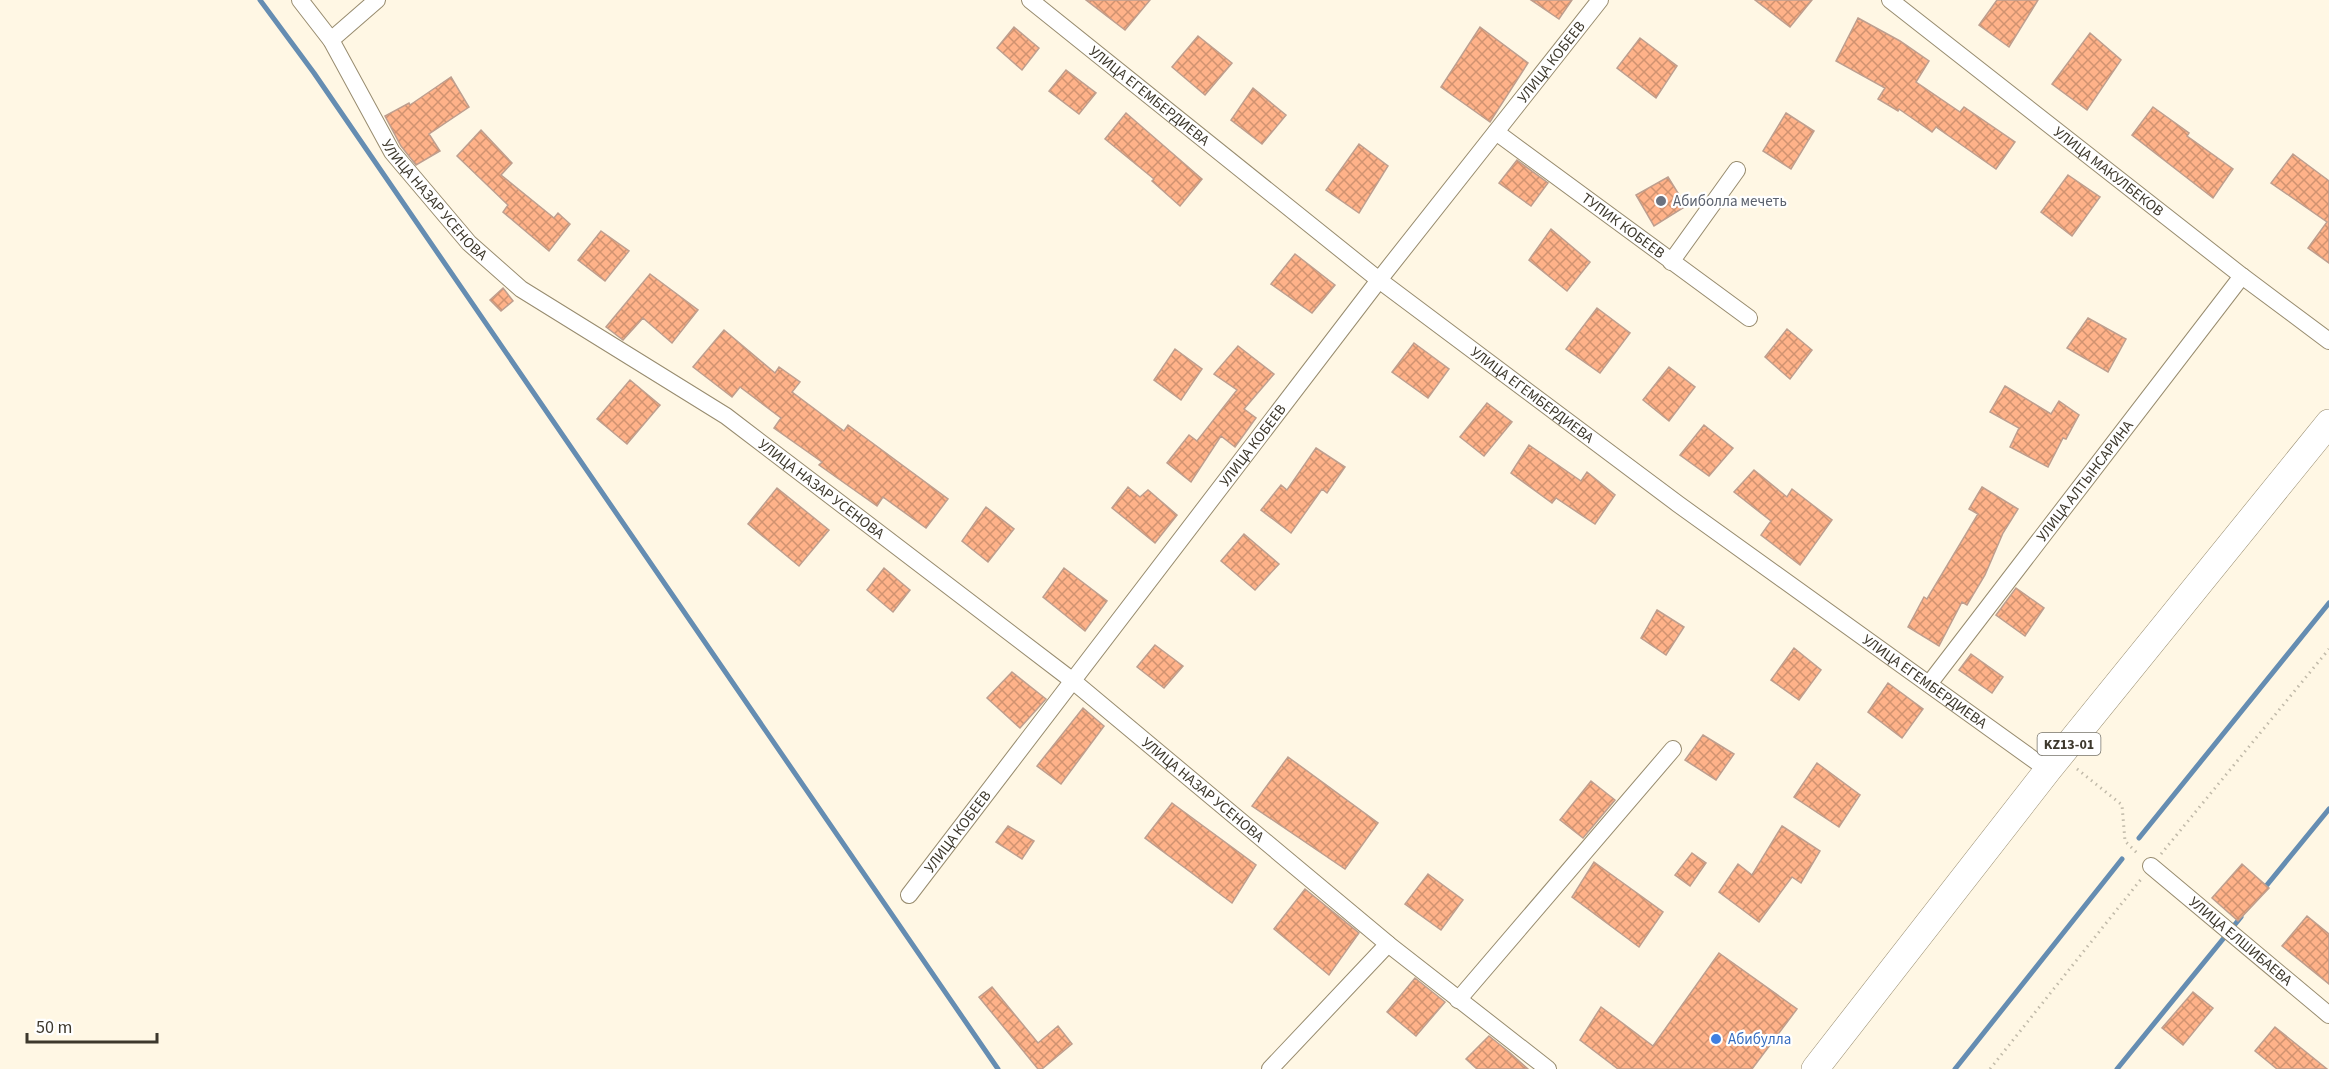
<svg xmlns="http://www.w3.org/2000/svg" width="2329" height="1069" viewBox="0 0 2329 1069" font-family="'Source Sans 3',sans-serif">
	<defs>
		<pattern id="building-cross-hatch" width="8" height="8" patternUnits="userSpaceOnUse" patternTransform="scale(1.5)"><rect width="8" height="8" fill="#ffb289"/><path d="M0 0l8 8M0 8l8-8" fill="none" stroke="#d09270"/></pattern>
	</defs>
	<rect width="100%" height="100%" fill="#fff7e4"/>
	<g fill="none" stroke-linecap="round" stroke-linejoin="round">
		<path stroke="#658db2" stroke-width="5" d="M260 0 314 73 998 1069
			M2139 838 2329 603
			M2262 891 2329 809
			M1955 1069 2122 859
			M2117 1069 2241 917"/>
	</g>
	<path fill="url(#building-cross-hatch)" stroke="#be9e8e" stroke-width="1.5" d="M1086 0H1150L1125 30Z
		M1531 0H1572L1559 19Z
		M1755 0H1812L1790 27Z
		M1997 0H2038L2009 47 1979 25Z
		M1858 18 1900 41 1929 61 1916 82 1960 112 1964 107 2015 142 1996 169 1936 127 1932 132 1899 109 1898 111 1878 99 1885 88 1836 61Z
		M1014 27 1039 48 1022 70 997 48Z
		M1480 27 1528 63 1490 122 1441 87Z
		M2090 33 2121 60 2087 110 2052 84Z
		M1198 36 1232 63 1205 95 1172 67Z
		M1640 38 1677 66 1656 98 1617 68Z
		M1066 70 1096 93 1079 114 1049 91Z
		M451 77 469 107 429 134 440 151 416 165 401 146 385 116 409 103 410 105Z
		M1253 88 1286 115 1262 144 1231 120Z
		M2153 107 2189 133 2187 136 2233 169 2213 198 2132 135Z
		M1126 113 1202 179 1180 206 1152 181 1154 179 1105 139Z
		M1786 113 1814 131 1791 169 1763 151Z
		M481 130 512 163 501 175 554 218 558 213 570 224 549 251 503 212 508 205 457 156Z
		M1359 144 1388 166 1359 213 1326 190Z
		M2293 154 2329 181V263L2308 248 2327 222 2271 183Z
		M1517 160 1548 183 1531 206 1499 183Z
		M2068 175 2100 197 2072 236 2041 212Z
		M1668 177 1686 206 1654 226 1636 195Z
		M1551 229 1590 262 1567 291 1529 260Z
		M601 231 629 251 605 281 578 260Z
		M1295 254 1335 285 1312 313 1271 284Z
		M650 274 698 310 672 343 643 318 623 340 606 327Z
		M503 288 513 301 501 311 490 300Z
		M1597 308 1630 333 1600 373 1566 349Z
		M2088 318 2126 339 2108 372 2067 348Z
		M1787 329 1812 350 1790 379 1765 357Z
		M724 330 775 373 779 367 800 382 792 392 844 431 848 425 948 499 926 528 883 497 877 506 819 465 822 462 774 428 781 418 740 387 732 397 693 367Z
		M1414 343 1449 369 1428 398 1392 372Z
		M1238 346 1274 374 1244 409 1256 418 1235 447 1221 436 1191 482 1167 463 1189 435 1197 441 1237 390 1214 374Z
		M1175 349 1202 369 1181 400 1154 380Z
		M1669 367 1695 387 1669 421 1643 400Z
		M630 380 660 405 627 444 597 419Z
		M2005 386 2051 414 2059 401 2079 415 2066 439 2063 438 2048 467 2010 447 2019 428 1990 412Z
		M1487 403 1512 422 1484 456 1460 437Z
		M1704 425 1733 448 1709 476 1680 455Z
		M1529 445 1581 481 1587 472 1615 495 1595 524 1556 498 1552 503 1511 473Z
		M1316 448 1345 467 1327 493 1322 489 1291 533 1261 510 1281 485 1287 490Z
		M1754 470 1787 497 1792 489 1832 520 1800 565 1761 535 1771 521 1734 492Z
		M1128 487 1140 497 1148 490 1177 515 1155 543 1112 508Z
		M1982 487 2018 509 2003 533 1985 575 1967 605 1962 602 1939 646 1908 627 1924 597 1927 599 1978 514 1969 509Z
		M777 488 829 530 799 566 748 524Z
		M986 507 1014 529 988 562 962 541Z
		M1244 534 1279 564 1255 590 1221 561Z
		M884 568 910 590 893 612 867 590Z
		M1064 568 1107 601 1085 631 1043 597Z
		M2016 588 2044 608 2025 636 1996 615Z
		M1657 610 1684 627 1666 655 1641 638Z
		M1155 645 1183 666 1164 688 1137 667Z
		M1794 648 1821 670 1799 700 1771 680Z
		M1971 654 2003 677 1992 693 1959 670Z
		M1012 672 1046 699 1020 728 987 698Z
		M1888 683 1923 709 1902 738 1868 712Z
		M1083 708 1104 726 1061 784 1037 766Z
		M1703 735 1734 754 1716 780 1685 760Z
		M1288 757 1378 823 1345 869 1252 806Z
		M1817 763 1860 795 1839 827 1794 797Z
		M1591 781 1615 800 1583 838 1560 820Z
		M1172 803 1256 865 1232 903 1145 838Z
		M1008 826 1034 841 1022 859 996 842Z
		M1782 826 1820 851 1801 883 1792 877 1759 922 1719 892 1738 864 1752 875Z
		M1692 853 1706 863 1690 886 1675 875Z
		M1594 862 1663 912 1639 947 1572 897Z
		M2242 864 2269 888 2238 921 2212 898Z
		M1428 874 1463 900 1441 930 1405 904Z
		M1305 889 1359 933 1329 975 1274 929Z
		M2307 916 2329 934V984L2282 946Z
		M1719 953 1797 1009 1752 1069H1618L1580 1040 1601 1007 1653 1046Z
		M1415 978 1445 1002 1416 1036 1387 1012Z
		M992 987 1038 1043 1058 1026 1072 1044 1042 1069H1038L979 997Z
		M2193 992 2213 1008 2183 1045 2162 1028Z
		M2275 1027 2327 1069H2277L2255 1051Z
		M1489 1036 1509 1052 1528 1069H1477L1466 1059Z"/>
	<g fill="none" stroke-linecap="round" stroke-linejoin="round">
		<g stroke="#988c6f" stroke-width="18">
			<g id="minor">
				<path id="s1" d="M300 0 331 40 392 152 469 243 521 289 726 416 1073 681 1388 944 1548 1069"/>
				<path id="s2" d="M1030 0 1379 280 1678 504 2048 770"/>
				<path id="s3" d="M1890 0 2242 276 2329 341"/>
				<path d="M331 40 377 0"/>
				<path id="s4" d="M1496 132 1749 318"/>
				<path d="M1671 262 1737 170"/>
				<path id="s5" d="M1929 684 2242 276"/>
				<path id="s6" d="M2151 866 2329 1015"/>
				<path id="s7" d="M909 895 1379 280 1600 0"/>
				<path d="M1458 1000 1673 749"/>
				<path d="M1270 1069 1388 944"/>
			</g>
		</g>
		<g stroke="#988c6f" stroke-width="28">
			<path id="primary" d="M1815 1069 2048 770 2329 423"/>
		</g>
		<path stroke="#c1baa9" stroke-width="3" stroke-dasharray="1.5 4.5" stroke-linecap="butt" d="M2077 769 2122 805 2125 841 2139 855
			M2161 854 2329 649
			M1990 1069 2142 878"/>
		<use href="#minor" stroke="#fff" stroke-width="16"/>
		<use href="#primary" stroke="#fff" stroke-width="27"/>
	</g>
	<circle fill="#6b7280" stroke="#fff" stroke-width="2" cx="1661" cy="201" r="6"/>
	<circle fill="#3f7fe0" stroke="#fff" stroke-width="2" cx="1716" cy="1039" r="6"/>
	<g text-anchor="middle" stroke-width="4.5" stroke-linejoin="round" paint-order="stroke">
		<rect fill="#fff" stroke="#77746b" stroke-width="1.5" x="2037.5" y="733" width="63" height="22" rx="4.5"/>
		<g font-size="14" font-weight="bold" fill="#3d382c">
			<text x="2069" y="749">KZ13-01</text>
		</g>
		<g font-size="15" fill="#3d382c" stroke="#fff">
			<text dy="5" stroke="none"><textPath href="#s7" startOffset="1052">УЛИЦА КОБЕЕВ</textPath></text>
			<text dy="5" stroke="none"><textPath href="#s2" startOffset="153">УЛИЦА ЕГЕМБЕРДИЕВА</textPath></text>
			<text dy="5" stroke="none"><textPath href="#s3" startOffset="278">УЛИЦА МАКУЛБЕКОВ</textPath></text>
			<text dy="5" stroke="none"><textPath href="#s1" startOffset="242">УЛИЦА НАЗАР УСЕНОВА</textPath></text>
			<text dy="5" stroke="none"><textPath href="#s4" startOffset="158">ТУПИК КОБЕЕВ</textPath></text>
			<text dy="5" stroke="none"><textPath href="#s2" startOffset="639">УЛИЦА ЕГЕМБЕРДИЕВА</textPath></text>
			<text dy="5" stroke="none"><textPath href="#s7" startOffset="566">УЛИЦА КОБЕЕВ</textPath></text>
			<text dy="5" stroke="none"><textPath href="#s5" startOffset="256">УЛИЦА АЛТЫНСАРИНА</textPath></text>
			<text dy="5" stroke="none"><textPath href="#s1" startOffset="728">УЛИЦА НАЗАР УСЕНОВА</textPath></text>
			<text dy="5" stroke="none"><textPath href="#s2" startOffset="1125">УЛИЦА ЕГЕМБЕРДИЕВА</textPath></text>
			<text dy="5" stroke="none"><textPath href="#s1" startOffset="1214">УЛИЦА НАЗАР УСЕНОВА</textPath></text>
			<text dy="5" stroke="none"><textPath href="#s7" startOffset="80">УЛИЦА КОБЕЕВ</textPath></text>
			<text dy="5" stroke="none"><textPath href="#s6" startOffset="117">УЛИЦА ЕЛШИБАЕВА</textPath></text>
		</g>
		<g font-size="15" fill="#5b616d" stroke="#fff" text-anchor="start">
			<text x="1673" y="206">Абиболла мечеть</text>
		</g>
		<g font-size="15" fill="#366cbe" stroke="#fff" text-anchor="start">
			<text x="1728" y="1044">Абибулла</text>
		</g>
	</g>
	<path d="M27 1033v9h130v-9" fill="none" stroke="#3d382c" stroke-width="3"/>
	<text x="36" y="1033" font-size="18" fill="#3d382c" stroke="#ffffff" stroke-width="4.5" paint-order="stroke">50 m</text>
</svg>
